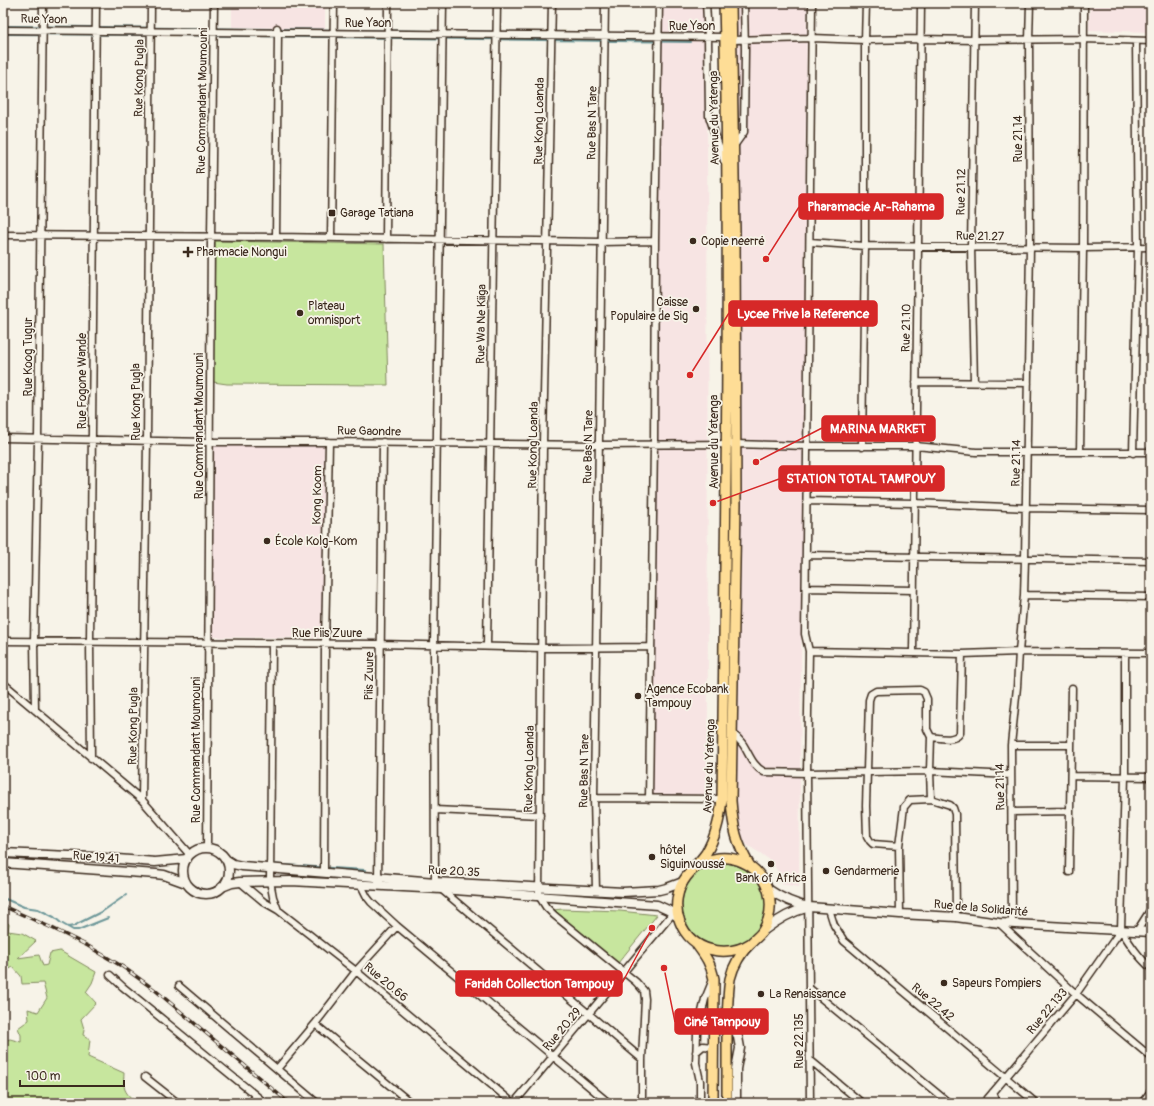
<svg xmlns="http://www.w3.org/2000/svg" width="1154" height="1106" viewBox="0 0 1154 1106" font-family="Pangolin,sans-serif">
	<rect width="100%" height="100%" fill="#f7f3e8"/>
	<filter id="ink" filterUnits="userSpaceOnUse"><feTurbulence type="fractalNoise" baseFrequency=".025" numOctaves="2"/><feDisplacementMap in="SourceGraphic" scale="8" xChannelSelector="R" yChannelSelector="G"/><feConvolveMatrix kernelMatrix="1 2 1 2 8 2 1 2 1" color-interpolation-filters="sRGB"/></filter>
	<g filter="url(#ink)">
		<path fill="#f7e4e3" d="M232 3H325V29L232 27Z
			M658 3H707L708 794 653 795Z
			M737 3H807L799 887 781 884 779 874 773 863 763 855 747 845 741 834 736 808Z
			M1090 3H1151V32L1089 30Z
			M213 444 324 445 322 638 211 637Z"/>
		<path fill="#c7e69e" stroke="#81885e" d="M215 241 384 244 388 385 227 384 213 382Z
			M682 905a42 42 0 1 1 84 0a42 42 0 1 1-84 0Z
			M562 909 620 911 657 915 618 963 554 910Z
			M3 920 9 924 8 931 22 933 36 941 18 958 39 955 43 966 47 965 50 953 60 951 96 972 92 983 86 992 96 1003 81 1019 84 1029 83 1035 90 1039 88 1057 124 1073C124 1077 123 1082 124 1086 125 1094 134 1102 142 1103H3V1041L10 1039 21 1042V1035L18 1028 29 1020 28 1009 38 1012 47 998 43 983 22 984 21 976 13 967 6 971 3 967Z"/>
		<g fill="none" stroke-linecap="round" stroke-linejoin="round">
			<path stroke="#6d9799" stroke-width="2" d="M3 26 522 32
				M638 33H691
				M3 34 176 35 691 42
				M250 863 365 870
				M3 898 24 907 38 909 54 917 61 923 73 930H78L108 918
				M68 927 74 926 79 923 103 911 126 895"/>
			<g stroke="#3b2a1e" stroke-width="9">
				<path id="street" d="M552 3 543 444 539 896 546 907 554 915 636 982 644 991 645 999 642 1059V1103
					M706 3 708 37 709 116 724 161
					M3 30 725 37 732 40 812 38 865 40 920 39 974 40 1083 39 1151 41
					M734 146 744 132 745 50 744 3
					M3 235 276 237 601 242 655 241
					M276 237 278 33 277 28
					M331 238 334 3
					M386 239 388 3
					M810 242 865 246 1083 248 1151 247
					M916 382 1028 383
					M974 382 971 246 975 3
					M3 438 209 442H329L598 445 735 444 807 446H916L976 452H1151
					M862 447 865 246V40L866 3
					M1080 452 1083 248 1084 3
					M1133 453 1138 248 1136 41
					M807 501 915 503 1026 508 1151 510
					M806 555 1151 561
					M806 588 913 590
					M1024 595 1151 597
					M3 641 380 644 542 648 651 647
					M272 644 270 881 273 897 278 910
					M487 646 497 3
					M809 651 962 654 1019 652 1151 653
					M913 653 921 3
					M1125 653V776L1121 930C1130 944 1139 958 1151 968
					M3 683 142 800 190 855
					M35 710 34 641 38 439 43 3
					M733 733C736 737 741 741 744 746 750 756 753 766 764 772L807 773 930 771 1011 775
					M931 737C940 738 954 742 960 733L962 654
					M1011 745H1071
					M91 758 90 641 96 3
					M1071 776 1151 777
					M594 798 722 799
					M649 799 654 444 655 241 659 3
					M142 800 147 441 151 3
					M435 810 540 815
					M1012 812 1070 811
					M899 846 873 844 870 841 867 836 866 806 869 700 871 694 876 691 920 690 924 692 927 699V729L931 737 930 771 931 799
					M207 848 211 237 214 3
					M1069 872 1072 688
					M324 873 325 644 329 442
					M378 881 383 442
					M240 882 264 902 278 910 356 971 513 1103
					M361 885 367 897 371 902 397 926 609 1103
					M435 885 434 646 443 3
					M441 888V889L642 1059
					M596 891 594 798 605 3
					M829 909 834 925 844 941 1036 1103
					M900 914 899 846 904 807 910 800 931 799 950 805 953 808 955 814 956 917
					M999 923 1076 994 1151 1057
					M1012 923 1011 745 1017 687 1019 652 1024 595 1025 559 1030 247 1029 40 1030 3
					M1137 931 1151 909
					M110 975 123 987 265 1103
					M179 986 317 1103
					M809 988 949 1103
					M315 1024 411 1103
					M696 1052 703 1046 713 1047
					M810 1060 862 1103
					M277 1069 315 1024 356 971 397 926
					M145 1077 178 1103
					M993 1092 997 1103
					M251 1103 256 1096
					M514 1103 673 913
					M700 1103V1081L696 1063 697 1033 705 999 712 982
					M810 1103 807 773 809 651 805 634 812 3
					M984 1103 1076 994 1121 930
					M1142 1103 1151 1091"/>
			</g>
			<g stroke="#3b2a1e" stroke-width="11">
				<path id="secondary" d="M183 871a23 23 0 1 1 46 0a23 23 0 1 1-46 0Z
					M3 853 92 857 155 862 187 859
					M225 859 233 864 242 866 435 882 623 892 659 890 667 888 683 882
					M3 863 156 874 164 875 186 883
					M222 887 232 883 240 882 291 881 441 889 657 905 668 910 679 918
					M768 889C781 898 793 904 809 907L900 914 956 917 999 923 1151 932
					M763 931C776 921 790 912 806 908
					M728 1010 738 1037 740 1048 736 1069V1103"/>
			</g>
			<g stroke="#3b2a1e" stroke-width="12">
				<path id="primary" d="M731 3 735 232 736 504 731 801C733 827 736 843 750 866
					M690 872C695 866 701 860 706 853 716 837 720 818 722 799 725 534 731 268 724 3
					M697 945C706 957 711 964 714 979L713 1103
					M727 1103C727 1082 727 1061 727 1039 727 1019 727 999 730 979 733 966 741 952 751 943 755 939 759 936 762 932 773 916 773 894 762 878 754 867 742 860 729 858 694 854 667 890 680 922 691 951 726 959 751 943"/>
			</g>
			<use href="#street" stroke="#f7f3e8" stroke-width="6"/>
			<use href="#secondary" stroke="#f7f3e8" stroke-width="8"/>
			<use href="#primary" stroke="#fedd96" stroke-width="9"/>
			<g stroke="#3b2a1e" stroke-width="3.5">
				<path id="rail" d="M3 906 52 928 88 946 123 967 155 990 289 1103"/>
			</g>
			<use href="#rail" stroke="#f7f3e8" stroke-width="2" stroke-dasharray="6" stroke-linecap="butt"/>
		</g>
	</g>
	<g fill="#3b2a1e" stroke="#f7f3e8" stroke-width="1.5">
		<rect x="328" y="209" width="8" height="8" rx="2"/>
		<circle cx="693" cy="241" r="4"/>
		<path d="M186 246h4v4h4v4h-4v4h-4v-4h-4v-4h4z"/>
		<circle cx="696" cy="309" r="4"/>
		<circle cx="300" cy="313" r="4"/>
		<circle cx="267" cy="541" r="4"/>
		<circle cx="638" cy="696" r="4"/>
		<circle cx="652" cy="857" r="4"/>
		<circle cx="771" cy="864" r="4"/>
		<circle cx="826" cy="871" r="4"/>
		<circle cx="944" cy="983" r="4"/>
		<circle cx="761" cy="994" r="4"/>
	</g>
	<g text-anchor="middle" stroke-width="3.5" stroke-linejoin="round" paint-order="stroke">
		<g font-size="12" fill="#3b2a1e" stroke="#f7f3e8">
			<text transform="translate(44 19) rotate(1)" y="4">Rue Yaon</text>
			<text x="368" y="27">Rue Yaon</text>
			<text x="692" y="30">Rue Yaon</text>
			<text transform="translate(139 78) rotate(-89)" y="4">Rue Kong Pugla</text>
			<text transform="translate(202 101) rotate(-89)" y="4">Rue Commandant Moumouni</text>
			<text transform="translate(714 118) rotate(-91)" y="4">Avenue du Yatenga</text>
			<text transform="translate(539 121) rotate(-89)" y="4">Rue Kong Loanda</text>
			<text transform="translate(592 123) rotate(-89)" y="4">Rue Bas N Tare</text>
			<text transform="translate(1018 139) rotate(-90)" y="4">Rue 21.14</text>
			<text transform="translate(961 192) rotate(-89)" y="4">Rue 21.12</text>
			<text transform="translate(980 236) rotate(1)" y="4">Rue 21.27</text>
			<text transform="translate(481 324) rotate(-89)" y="4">Rue Wa Ne Kiiga</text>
			<text transform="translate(906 328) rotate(-89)" y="4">Rue 21.10</text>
			<text transform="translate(28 357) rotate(-90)" y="4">Rue Koog Tugur</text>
			<text transform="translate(82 381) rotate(-90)" y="4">Rue Fogone Wande</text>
			<text transform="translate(136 402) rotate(-90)" y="4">Rue Kong Pugla</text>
			<text transform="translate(199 426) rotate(-90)" y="4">Rue Commandant Moumouni</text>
			<text transform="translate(369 431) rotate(1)" y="4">Rue Gaondre</text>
			<text transform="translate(714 442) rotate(-90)" y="4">Avenue du Yatenga</text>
			<text transform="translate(533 445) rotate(-89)" y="4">Rue Kong Loanda</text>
			<text transform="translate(588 447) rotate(-89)" y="4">Rue Bas N Tare</text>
			<text transform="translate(1016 463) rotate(-89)" y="4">Rue 21.14</text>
			<text transform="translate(317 495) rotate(-89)" y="4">Kong Koom</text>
			<text x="327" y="637">Rue Piis Zuure</text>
			<text transform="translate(369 676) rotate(-89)" y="4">Piis Zuure</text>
			<text transform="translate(133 726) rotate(-89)" y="4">Rue Kong Pugla</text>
			<text transform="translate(196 750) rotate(-90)" y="4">Rue Commandant Moumouni</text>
			<text transform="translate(709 766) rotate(-88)" y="4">Avenue du Yatenga</text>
			<text transform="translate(529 769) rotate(-89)" y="4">Rue Kong Loanda</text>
			<text transform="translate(584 771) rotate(-89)" y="4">Rue Bas N Tare</text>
			<text transform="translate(1000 787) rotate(-91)" y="4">Rue 21.14</text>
			<text transform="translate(96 857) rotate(4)" y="4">Rue 19.41</text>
			<text transform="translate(454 871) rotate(3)" y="4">Rue 20.35</text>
			<text transform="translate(981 908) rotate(5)" y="4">Rue de la Solidarité</text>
			<text transform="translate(386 982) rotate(40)" y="4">Rue 20.66</text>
			<text transform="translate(933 1002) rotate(40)" y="4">Rue 22.42</text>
			<text transform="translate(1047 1011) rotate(-50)" y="4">Rue 22.133</text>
			<text transform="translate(562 1029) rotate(-50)" y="4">Rue 20.29</text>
			<text transform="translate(799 1041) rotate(-90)" y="4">Rue 22.135</text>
		</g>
		<g font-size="12" fill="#3b2a1e" stroke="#f7f3e8" text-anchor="start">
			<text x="340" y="217">Garage Tatiana</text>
			<text x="701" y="245">Copie neerrė</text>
			<text x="196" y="256">Pharmacie Nongui</text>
			<text x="688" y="306" text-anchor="end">Caisse<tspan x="688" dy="14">Populaire de Sig</tspan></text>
			<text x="308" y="310">Plateau<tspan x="308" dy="14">omnisport</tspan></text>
			<text x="275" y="545">École Kolg-Kom</text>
			<text x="646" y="693">Agence Ecobank<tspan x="646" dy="14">Tampouy</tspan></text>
			<text x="660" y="854">hôtel<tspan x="660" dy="14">Siguinvoussé</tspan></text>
			<text x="834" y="875">Gendarmerie</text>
			<text x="771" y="882" text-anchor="middle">Bank of Africa</text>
			<text x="952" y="987">Sapeurs Pompiers</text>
			<text x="769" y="998">La Renaissance</text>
		</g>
	</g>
	<path fill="none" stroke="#d62828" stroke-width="1.5" d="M766 259L799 207M690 375L729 313M756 462L822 428M713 503L779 479M652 928L622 983M664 968L675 1022"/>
	<g fill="#d62828" stroke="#f7f3e8" stroke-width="1.5">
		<circle cx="766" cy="259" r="4"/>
		<circle cx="690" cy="375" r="4"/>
		<circle cx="756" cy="462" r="4"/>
		<circle cx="713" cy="503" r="4"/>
		<circle cx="652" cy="928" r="4"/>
		<circle cx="664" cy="968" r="4"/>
	</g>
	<g fill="#d62828" stroke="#d62828" stroke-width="1.5">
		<rect x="799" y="194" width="144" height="25" rx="4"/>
		<rect x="729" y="301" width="148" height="25" rx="4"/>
		<rect x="822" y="416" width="113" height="25" rx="4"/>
		<rect x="779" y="466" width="165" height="25" rx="4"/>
		<rect x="456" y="971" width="166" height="25" rx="4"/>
		<rect x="675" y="1009" width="93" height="25" rx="4"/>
	</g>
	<g font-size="13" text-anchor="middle" font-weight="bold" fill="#fff">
		<text x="871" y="211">Pharamacie Ar-Rahama</text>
		<text x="803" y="318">Lycee Prive la Reference</text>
		<text x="878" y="433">MARINA MARKET</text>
		<text x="861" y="483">STATION TOTAL TAMPOUY</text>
		<text x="539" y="988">Faridah Collection Tampouy</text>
		<text x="722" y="1026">Ciné Tampouy</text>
	</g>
	<rect width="1154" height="1106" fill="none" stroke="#f7f3e8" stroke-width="16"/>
	<rect x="8" y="8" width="1138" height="1090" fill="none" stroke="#3b2a1e" stroke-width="1.5" filter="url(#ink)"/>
	<path d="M20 1080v6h104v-6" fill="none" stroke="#3b2a1e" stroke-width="2"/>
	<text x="26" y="1080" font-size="12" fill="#3b2a1e" stroke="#f7f3e8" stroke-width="3" paint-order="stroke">100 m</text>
</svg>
